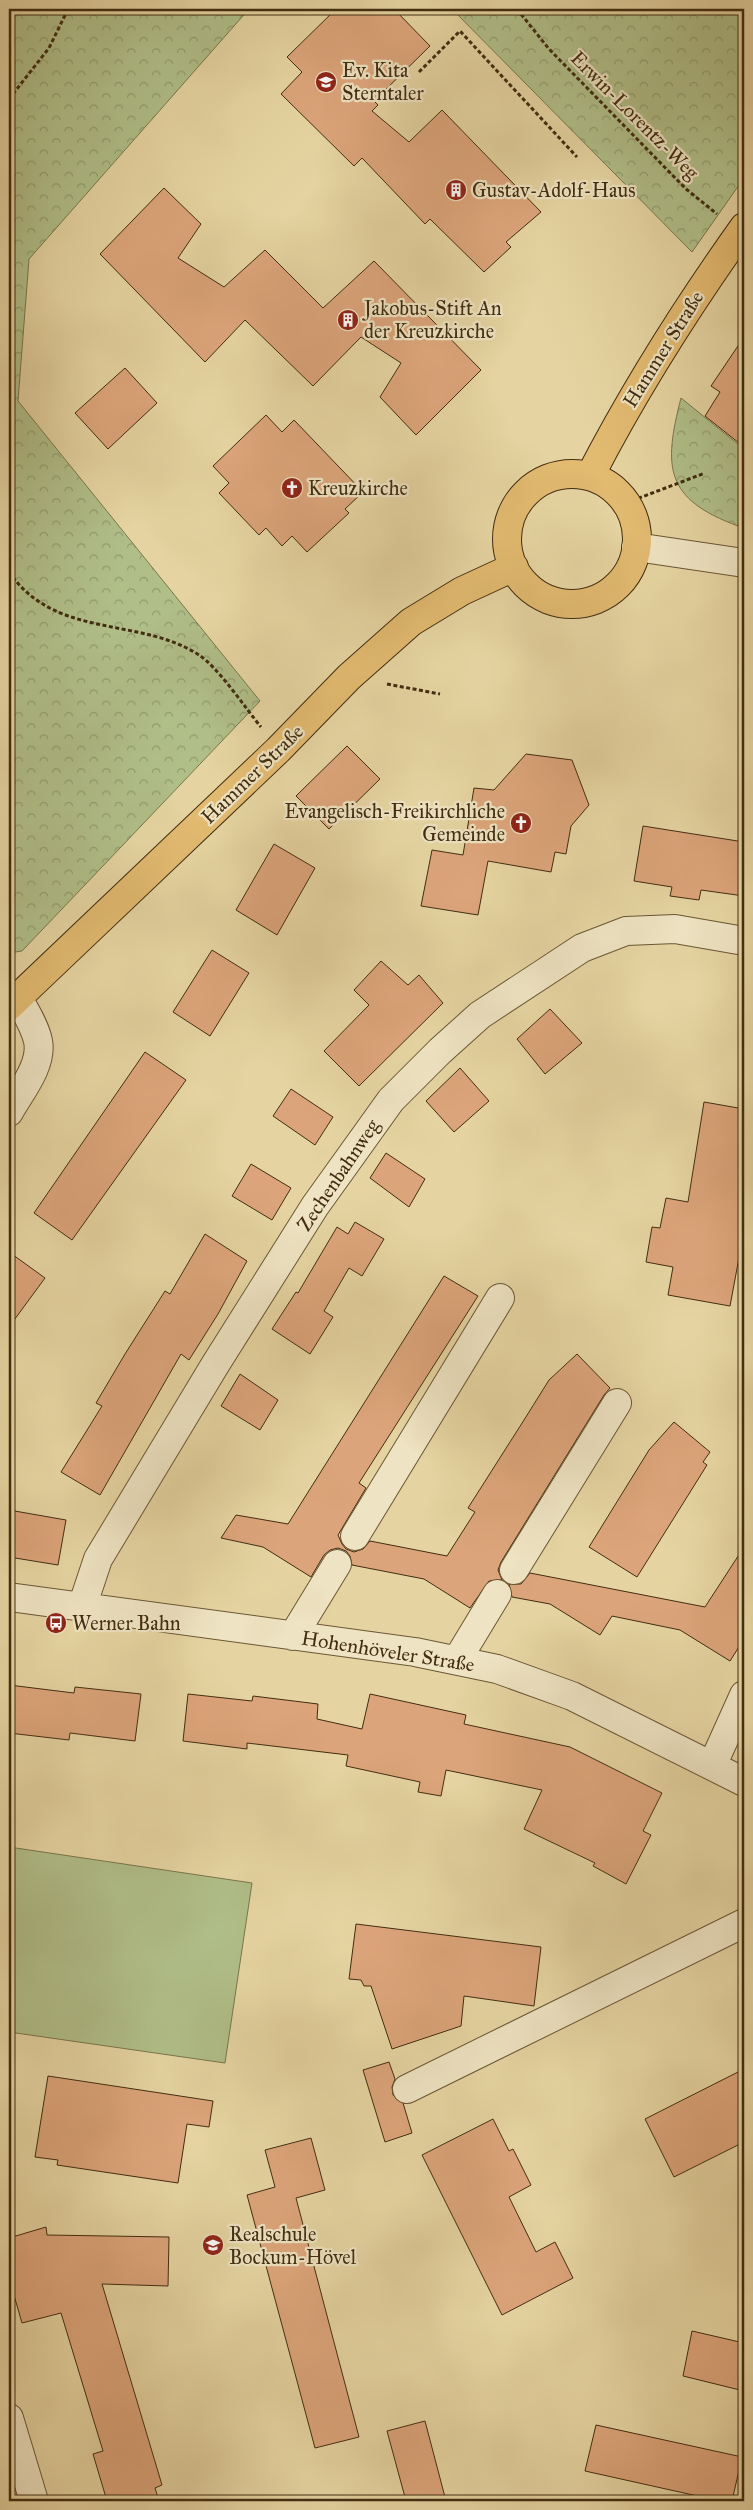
<svg xmlns="http://www.w3.org/2000/svg" width="753" height="2510" viewBox="0 0 753 2510" font-family="'IM FELL Great Primer',serif">
	<defs>
		<pattern id="forest-crowns" width="20" height="18" patternUnits="userSpaceOnUse" patternTransform="scale(1.25)"><rect width="20" height="18" fill="#b0be88"/><path d="M2 6a3 3 0 1 1 6 0M12 15a3 3 0 1 1 6 0" fill="none" stroke="#919b6e"/></pattern>
	</defs>
	<rect width="100%" height="100%" fill="#e5d4a1"/>
	<filter id="stains"><feTurbulence type="fractalNoise" baseFrequency=".004" numOctaves="4"/><feColorMatrix values="0 0 0 0 .2 0 0 0 0 .09 0 0 0 0 .02 0 0 0 .5 -.17"/></filter>
	<radialGradient id="worn" r=".72"><stop offset=".6" stop-color="#630" stop-opacity="0"/><stop offset="1" stop-color="#630" stop-opacity=".3"/></radialGradient>
	<path fill="url(#forest-crowns)" stroke="#79764c" d="M9 9H249L29 259 18 401 260 701 22 951 9 953Z
		M452 9H744V178L692 252Z
		M681 398 744 449V490L738 526C665 499 663 468 681 398Z"/>
	<path fill="#b0be88" stroke="#79764c" d="M9 1847 252 1883 225 2063 9 2032Z"/>
	<path fill="#dca47a" stroke="#422d11" d="M336 9H394L430 46 374 101 378 105 372 111 409 142 442 110 541 212 506 242 511 247 484 272 430 219 425 224 362 158 354 166 281 94 302 72 287 57Z
		M164 188 201 224 178 258 224 287 265 250 323 308 374 261 481 370 416 435 380 397 401 363 361 337 313 386 245 320 205 362 100 254Z
		M744 337V447L705 416 720 392 711 386Z
		M125 368 157 403 108 449 75 413Z
		M266 415 282 432 294 420 363 492 345 509 349 513 307 552 292 536 282 546 266 528 259 535 219 493 229 483 213 466Z
		M347 746 380 779 329 829 296 796Z
		M526 754 572 760 589 805 571 826 566 854 555 852 551 872 488 861 478 915 421 906 432 850 463 855 474 788 494 790Z
		M643 826 744 842V896L701 890 699 900 670 896 672 887 634 881Z
		M274 844 315 868 277 935 236 910Z
		M212 950 249 973 210 1036 173 1012Z
		M381 961 408 985 419 975 443 1003 359 1086 324 1051 369 1005 354 990Z
		M550 1009 582 1043 545 1074 517 1039Z
		M145 1052 186 1080 72 1240 34 1213Z
		M460 1068 489 1101 454 1132 426 1101Z
		M291 1089 333 1117 315 1145 273 1116Z
		M704 1102 744 1109V1231L730 1306 668 1295 673 1267 646 1262 652 1227 660 1228 666 1198 688 1202Z
		M386 1153 425 1179 409 1207 370 1178Z
		M251 1164 291 1188 272 1220 232 1196Z
		M355 1222 384 1239 362 1276 349 1268 324 1311 333 1317 310 1354 272 1329 296 1292 298 1293 337 1227 348 1234Z
		M205 1234 247 1261 218 1314 189 1360 181 1354 100 1495 61 1472 102 1406 96 1403 125 1354 165 1291 170 1294Z
		M9 1252 45 1278 9 1327Z
		M444 1276 478 1296 359 1483 366 1488 338 1535 342 1544 346 1549 354 1552 363 1549 370 1541 447 1556 475 1512 468 1508 524 1420 549 1380 577 1354 610 1388 604 1395 501 1562 498 1570 502 1580 489 1581 470 1608 424 1579 352 1565 350 1556 346 1551 338 1548 330 1550 324 1555 311 1577 263 1547 221 1538 236 1515 288 1524Z
		M240 1374 278 1400 260 1430 221 1406Z
		M674 1422 710 1452 703 1462 707 1465 637 1577 589 1547 649 1450Z
		M9 1510 66 1520 58 1565 9 1557Z
		M744 1547V1639L730 1661 680 1630 612 1616 600 1635 550 1604 512 1597 509 1584H521L530 1573 705 1607Z
		M9 1685 74 1693 75 1687 141 1694 135 1741 70 1733 69 1740 9 1733Z
		M188 1694 252 1701 253 1696 318 1704 317 1719 362 1729 370 1694 466 1715 464 1724 570 1747 662 1793 643 1831 651 1835 626 1884 593 1866 595 1863 524 1829 542 1790 446 1770 441 1796 418 1792 420 1782 346 1766 348 1755 247 1743V1749L183 1741Z
		M356 1924 541 1947 534 2006 464 1996 461 2026 392 2049 371 1986H364L361 1980 349 1979Z
		M389 2062 395 2079 392 2087 393 2095 403 2103 412 2133 385 2142 363 2070Z
		M744 2069V2142L674 2177 645 2119Z
		M48 2076 213 2101 209 2127 187 2124 178 2183 57 2165 58 2160 35 2157Z
		M493 2119 509 2151 513 2149 531 2185 509 2197 536 2252 555 2242 573 2278 502 2315 422 2155Z
		M311 2138 325 2190 296 2198 359 2437 315 2448 247 2195 275 2187 265 2150Z
		M46 2227 47 2235 169 2237 168 2286 102 2284 162 2485 155 2488 159 2501H107L93 2454 103 2451 61 2313 22 2323 9 2278V2238Z
		M692 2331 744 2343V2391L683 2376Z
		M425 2421 446 2501H406L387 2431Z
		M596 2425 742 2457 732 2501H720L585 2471Z"/>
	<g fill="none" stroke-linecap="round" stroke-linejoin="round">
		<g stroke="#6b5735" stroke-width="30">
			<path id="minor" d="M636 547 744 563
				M9 1112C20 1092 43 1065 38 1041 35 1026 25 1011 18 998
				M355 1536 500 1298
				M514 1570 617 1403
				M9 1597 415 1652 497 1669 572 1696 744 1782
				M82 1607 98 1559 215 1365 315 1206 391 1100 440 1051 480 1015 582 948 626 931 675 929 744 941
				M293 1636 337 1564
				M457 1660 497 1594
				M712 1766 744 1695
				M407 2089 744 1923
				M9 2418 34 2501"/>
		</g>
		<g stroke="#422d11" stroke-width="30">
			<path id="major" d="M507 539a65 65 0 1 1 130 0a65 65 0 1 1-130 0Z
				M590 476C635 389 687 307 744 227
				M9 1006 278 750 349 677 411 622 462 591 514 567"/>
		</g>
		<path stroke="#422d11" stroke-width="3" stroke-dasharray="4 2.5" stroke-linecap="butt" d="M517 9 549 49 686 189 717 214
			M419 72 460 31 577 157
			M9 99 49 48 68 9
			M626 503 705 473
			M9 572C56 640 139 616 199 655 218 667 246 709 261 727
			M387 684 440 694"/>
		<use href="#minor" stroke="#eee3c2" stroke-width="28"/>
		<use href="#major" stroke="#e2ba70" stroke-width="28"/>
	</g>
	<defs>
		<g id="school-disc" transform="scale(1.125)"><circle r="9.5" fill="#8f2418" stroke="#eee3c2"/><path d="M0-5L7-2L0 1L-7-2ZM-4 1L0 2.5L4 1V4Q0 6-4 4Z" fill="#fff"/></g>
		<g id="building-disc" transform="scale(1.125)"><circle r="9.5" fill="#8f2418" stroke="#eee3c2"/><path d="M-4-6H4V6H1V3H-1V6H-4ZM-2.5-4.3h1.7v1.8h-1.7ZM.8-4.3h1.7v1.8H.8ZM-2.5-1h1.7V.8h-1.7ZM.8-1h1.7V.8H.8Z" fill="#fff"/></g>
		<g id="church-disc" transform="scale(1.125)"><circle r="9.5" fill="#8f2418" stroke="#eee3c2"/><path d="M-1.2-6h2.4v3.5h3.3v2.4h-3.3V6h-2.4V-.1h-3.3v-2.4h3.3Z" fill="#fff"/></g>
		<g id="bus-disc" transform="scale(1.125)"><circle r="9.5" fill="#8f2418" stroke="#eee3c2"/><path d="M-5-6H5V4H4V6H2V4H-2V6H-4V4H-5ZM-3.5-4V0h7V-4ZM-3.5 1.2v1.5H-2V1.2ZM2 1.2v1.5H3.5V1.2Z" fill="#fff"/></g>
	</defs>
	<g fill-rule="evenodd">
		<use href="#school-disc" x="326" y="82"/>
		<use href="#building-disc" x="456" y="190"/>
		<use href="#building-disc" x="348" y="320"/>
		<use href="#church-disc" x="292" y="488"/>
		<use href="#church-disc" x="521" y="823"/>
		<use href="#bus-disc" x="56" y="1623"/>
		<use href="#school-disc" x="213" y="2245"/>
	</g>
	<g text-anchor="middle" stroke-width="4.5" stroke-linejoin="round" paint-order="stroke">
		<g font-size="20" fill="#422d11" stroke="#eee3c2" text-anchor="start">
			<text x="342" y="77">Ev. Kita<tspan x="342" dy="23">Sterntaler</tspan></text>
			<text x="472" y="197">Gustav-Adolf-Haus</text>
			<text x="364" y="315">Jakobus-Stift An<tspan x="364" dy="23">der Kreuzkirche</tspan></text>
			<text x="308" y="495">Kreuzkirche</text>
			<text x="505" y="818" text-anchor="end">Evangelisch-Freikirchliche<tspan x="505" dy="23">Gemeinde</tspan></text>
			<text x="72" y="1630">Werner Bahn</text>
			<text x="229" y="2241">Realschule<tspan x="229" dy="23">Bockum-Hövel</tspan></text>
		</g>
		<g font-size="20" fill="#422d11" stroke="#eee3c2">
			<text transform="translate(635 115) rotate(45)" y="7">Erwin-Lorentz-Weg</text>
			<text transform="translate(663 349) rotate(-58)" y="7">Hammer Straße</text>
			<text transform="translate(252 774) rotate(-44)" y="7">Hammer Straße</text>
			<text transform="translate(338 1175) rotate(-56)" y="7">Zechenbahnweg</text>
			<text transform="translate(388 1651) rotate(9)" y="7">Hohenhöveler Straße</text>
		</g>
	</g>
	<rect width="753" height="2510" fill="none" stroke="#e5d4a1" stroke-width="30"/>
	<rect x="10" y="10" width="733" height="2490" fill="none" stroke="#422d11" stroke-width="2.5"/>
	<rect x="15" y="15" width="723" height="2480" fill="none" stroke="#422d11"/>
	<rect width="100%" height="100%" filter="url(#stains)"/>
	<rect width="100%" height="100%" fill="url(#worn)"/>
</svg>
